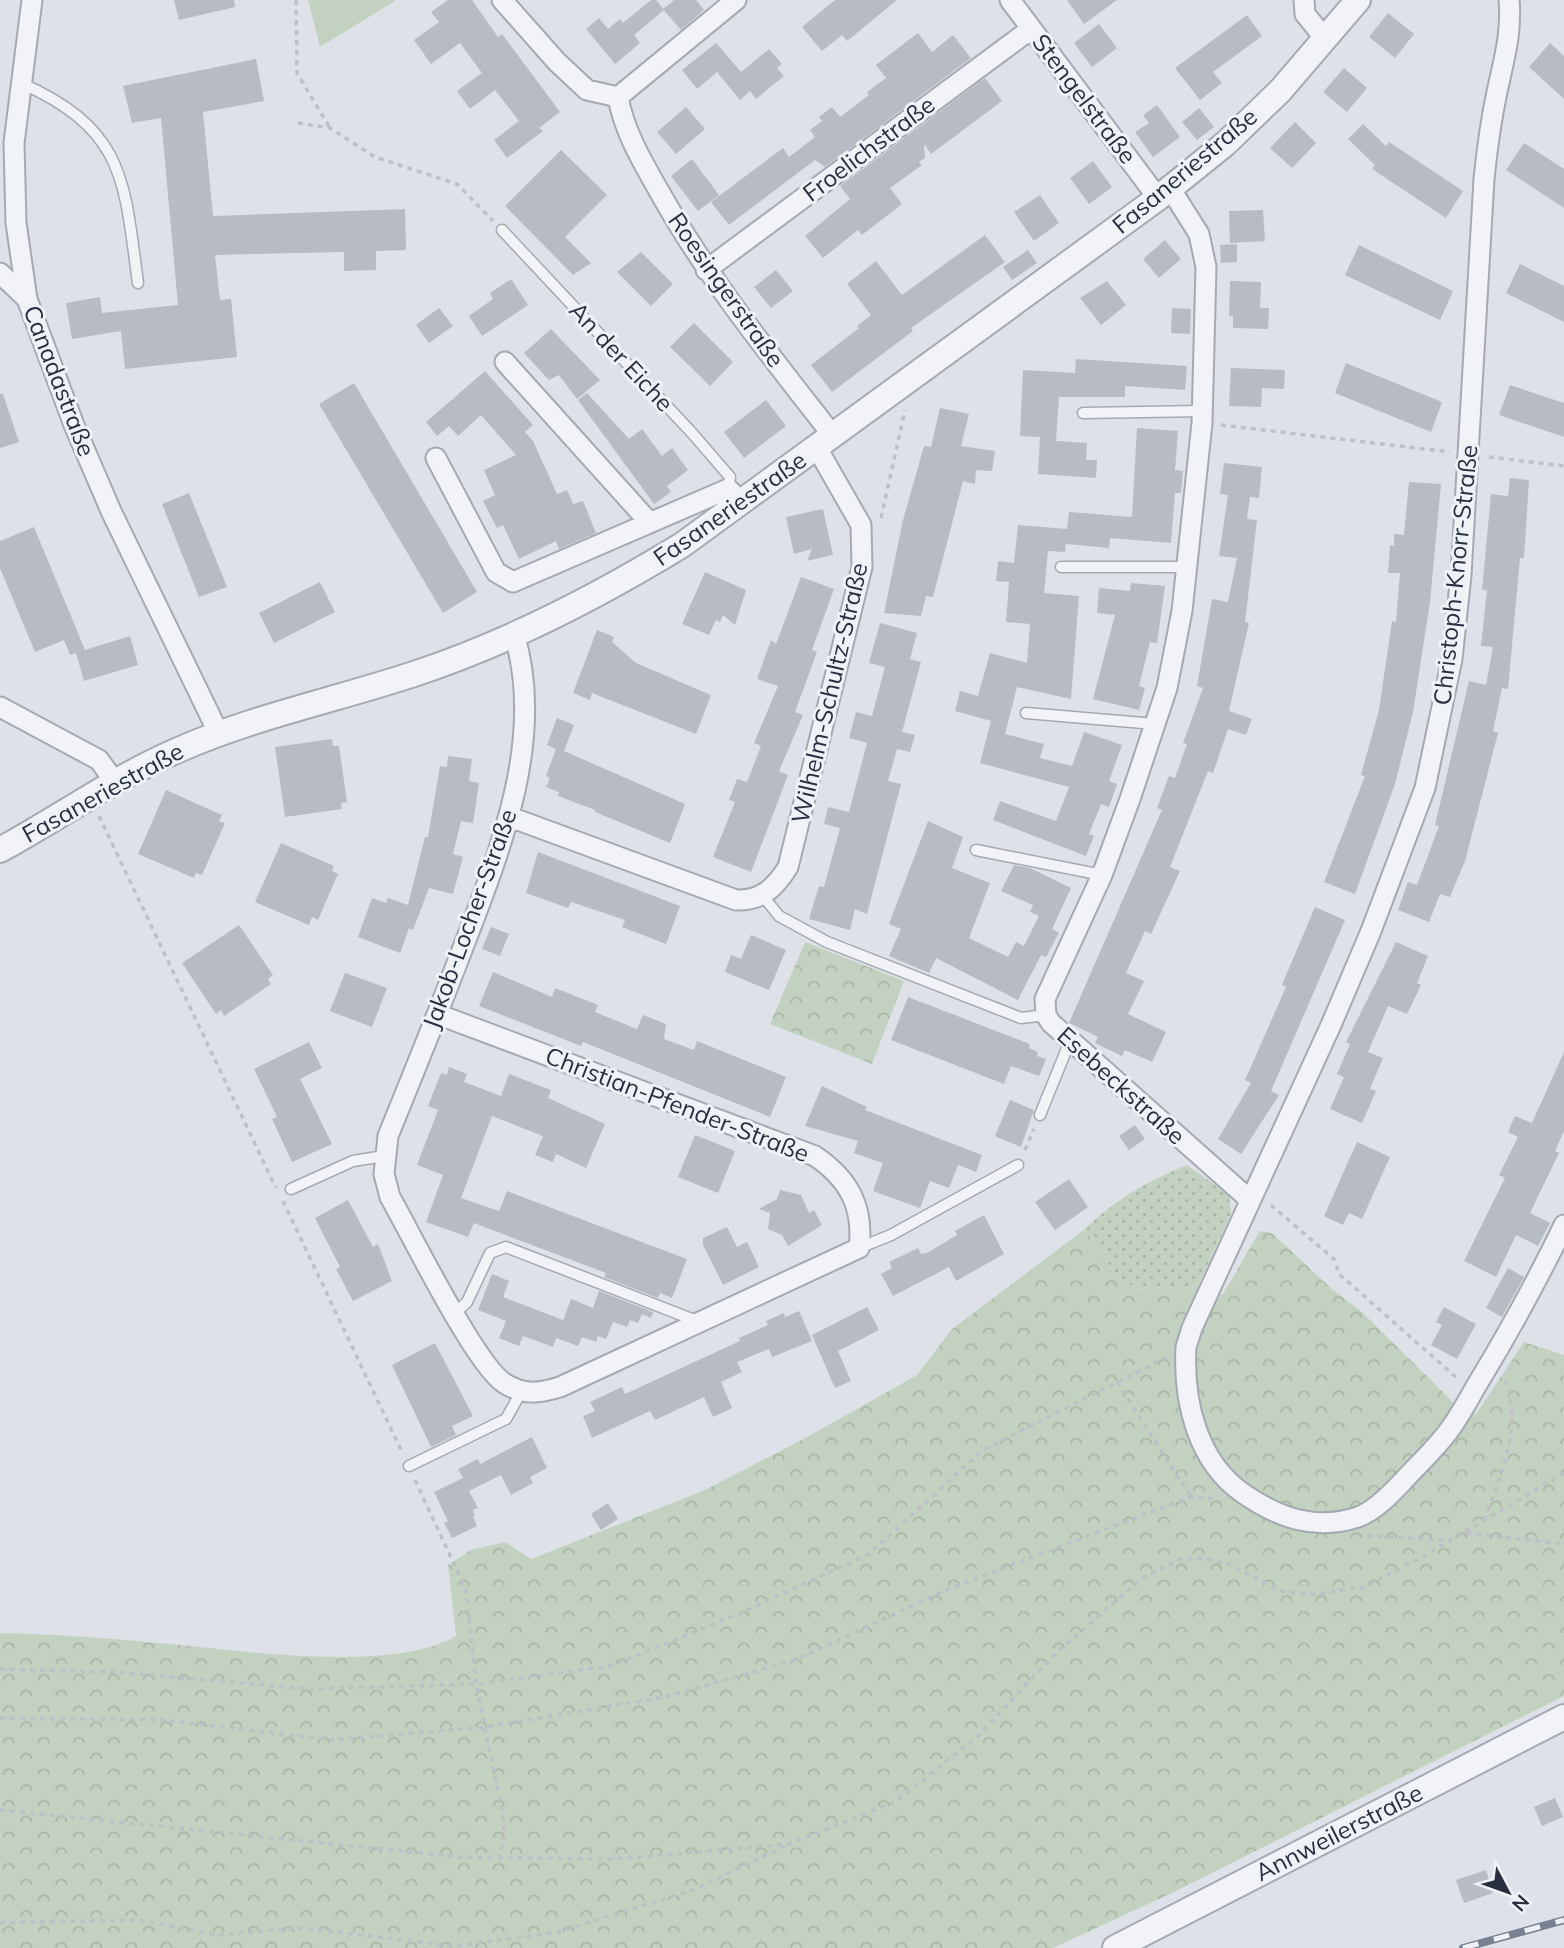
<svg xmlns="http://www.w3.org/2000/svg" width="1564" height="1948" viewBox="0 0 1564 1948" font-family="Mulish,sans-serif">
	<defs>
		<pattern id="forest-crowns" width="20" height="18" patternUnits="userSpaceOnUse" patternTransform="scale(1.75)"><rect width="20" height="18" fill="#c3d2c0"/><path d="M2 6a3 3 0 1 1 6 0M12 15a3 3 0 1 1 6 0" fill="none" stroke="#a8b5a6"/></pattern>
		<pattern id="park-dots" width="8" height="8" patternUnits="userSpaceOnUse" patternTransform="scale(1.75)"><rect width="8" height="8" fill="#c3d2c0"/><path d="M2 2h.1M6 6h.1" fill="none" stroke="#a8b5a6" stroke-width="1.8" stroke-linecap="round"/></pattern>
	</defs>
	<rect width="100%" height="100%" fill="#dee2e8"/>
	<path fill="#c3d2c0" d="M308 0H394L395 1 320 47Z"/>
	<path fill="url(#forest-crowns)" d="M805 942 904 981 872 1064 770 1024Z
		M1085 1229 1117 1277 1140 1291 1198 1286 1217 1295 1223 1294 1260 1231 1272 1233 1333 1290 1362 1312 1465 1414H1476L1524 1342 1564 1355V1696L1174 1892 1053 1948H0V1633C57 1634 114 1639 171 1644 244 1651 393 1673 456 1636L448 1565 471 1550 505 1542 531 1559 705 1490 807 1437 917 1375 952 1329Z"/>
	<path fill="url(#park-dots)" d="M1187 1165 1229 1195 1231 1214 1198 1286 1141 1291 1117 1277 1085 1229C1113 1201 1151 1179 1187 1165Z"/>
	<path fill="#b6bbc4" d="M174 0H234L235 7 179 20Z
		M448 0H472L498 37 502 34 560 112 539 128 543 131 507 158 494 140 519 121 495 90 470 109 457 91 482 73 460 43 431 64 414 40 439 22 431 12Z
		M651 0H656L664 10 634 35 640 43 615 64 586 29 599 18 608 29 620 19 623 23Z
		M674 0H696L704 10 681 30 663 9Z
		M835 0H897L847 41 842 35 822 51 802 27Z
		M1067 0H1117L1084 24Z
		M1388 13 1414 34 1395 58 1369 37Z
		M1247 15 1262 36 1213 72 1222 83 1200 100 1175 68Z
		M1099 24 1117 48 1092 67 1074 43Z
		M918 33 932 52 953 35 971 58 825 167 815 160 729 225 711 202 783 148 789 157 815 137 810 130 822 121 819 117 832 107 840 117 869 95 867 92 886 78 876 65Z
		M716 43 741 72 769 49 782 64 777 68 784 76 756 99 750 91 740 100 717 72 697 89 682 70Z
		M1550 43 1564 56V99L1529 67Z
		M256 59 264 101 203 112 213 216 405 209 406 250 376 251V270L344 271V252L215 255 220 300 231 299 237 357 125 369 121 331 72 339 66 303 100 297 102 313 178 305 161 118 132 123 123 86Z
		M1344 68 1367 88 1347 112 1323 92Z
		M985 78 1002 101 931 154 924 144 925 158 919 162 922 165 890 188 902 204 862 235 858 230 823 258 805 236 850 199 840 186Z
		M1157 105 1180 137 1153 157 1135 132 1149 123 1143 115Z
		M686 107 705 129 676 154 657 132Z
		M1199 108 1214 127 1197 140 1182 122Z
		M1295 122 1316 143 1292 168 1270 148Z
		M1363 124 1386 146 1389 142 1463 191 1446 218 1372 169 1375 165 1348 139Z
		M1524 143 1564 169V208L1506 170Z
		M561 150 607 195 565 237 591 263 573 275 505 206Z
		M692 159 719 195 698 211 671 176Z
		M1093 161 1112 187 1089 204 1070 178Z
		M1040 195 1059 223 1034 241 1014 212Z
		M1263 210 1265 241 1230 243 1229 211Z
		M985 235 1005 262 911 328 913 331 832 392 811 365 859 328 857 326 871 315 847 284 876 261 902 295Z
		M1165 240 1181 259 1159 278 1143 259Z
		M1237 244V262L1221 263 1220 245Z
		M1359 245 1453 291 1440 320 1345 275Z
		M1028 250 1037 263 1012 280 1003 267Z
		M641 252 673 284 651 306 617 272Z
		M1520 264 1564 286V322L1506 293Z
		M776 270 793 291 771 308 754 287Z
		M511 279 528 305 482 336 469 316 493 299 490 293Z
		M1107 281 1126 305 1101 325 1080 298Z
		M1230 281 1261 282 1260 308H1269L1268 329 1233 328V316H1229Z
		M439 308 453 326 429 343 416 325Z
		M1172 308 1191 309 1190 334 1171 333Z
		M694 323 733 362 710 386 670 347Z
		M551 329 600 380 577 399 559 375 549 380 524 353Z
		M1076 359 1187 366 1185 390 1125 386V397H1059L1056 441 1087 443 1086 460H1097L1096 478 1038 474 1040 437 1020 436 1023 370 1075 373Z
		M1346 363 1442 402 1431 432 1335 393Z
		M1231 368 1285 370 1284 389 1262 388 1261 407 1229 406Z
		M485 371 533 425 525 432 533 441 557 494 567 490 573 504 583 501 596 533 559 549 556 541 519 559 503 525 497 528 483 501 495 495 484 470 516 455 481 415 458 436 449 426 437 436 426 422Z
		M354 383 477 592 443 613 319 404Z
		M1510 385 1564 403V437L1499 415Z
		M587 393 629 439 642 429 662 456 672 448 688 470 667 486 671 492 654 504 578 400Z
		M0 394H3L19 442 0 448Z
		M766 400 786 426 744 458 724 432Z
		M940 408 969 414 961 446 995 451 992 471 976 470 975 484 963 481 933 597 926 596 921 616 884 613 903 520 924 446 931 447Z
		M1137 428 1178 431 1175 470 1183 471 1181 493H1175L1171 543 1110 538 1109 548 1066 544V539L1065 552 1048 551 1044 593 1079 596 1071 699 1017 687 1005 734 1044 744 1040 758 1072 766 1084 732 1122 745 1109 781 1117 784 1109 807 1101 804 1089 834 1094 836 1086 856 993 820 1000 801 1056 821 1069 787 980 763 991 721 955 711 960 691 978 696 990 653 1027 663 1030 624 1006 622 1009 582 996 581 998 561 1014 563 1018 525 1067 529 1069 512 1132 517Z
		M1224 463 1262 467 1259 498 1250 497 1247 519 1257 520 1245 622 1249 623 1229 711 1252 719 1246 735 1228 729 1213 773 1208 771 1170 867 1180 871 1151 934 1145 931 1126 973 1144 981 1128 1014 1166 1032 1152 1062 1125 1050 1122 1056 1095 1043 1098 1037 1069 1023 1162 810 1157 808 1169 776 1175 778 1187 744 1183 743 1203 688 1197 686 1212 599 1228 602 1237 558 1219 556 1228 495 1220 494Z
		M1510 478 1529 480 1524 558H1520L1508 689 1502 688 1493 731 1498 733 1465 861 1450 897 1440 894 1429 922 1398 910 1408 882 1417 885 1439 826 1435 825 1469 681 1486 685 1493 647 1481 646 1487 590H1482L1491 494 1508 496Z
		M1409 482 1441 484 1430 602 1413 712 1395 784 1355 894 1324 882 1365 776 1361 775 1379 710 1392 621 1396 622 1400 573H1388L1390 545 1394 546V534L1404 535Z
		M189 493 227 587 199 597 162 504Z
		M823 509 833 555 807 561 812 549 794 554 786 517Z
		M34 527 85 650 130 636 138 665 84 681 76 653 70 655 64 640 35 652 0 568V541Z
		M705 572 746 590 735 625 723 615 720 622 716 620 709 635 682 624Z
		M801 577 834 589 812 650 817 652 795 712 803 715 779 771 788 775 751 872 713 857 735 802 729 800 737 779 747 782 761 746 754 743 778 686 757 679 771 640 776 644Z
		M320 582 335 612 274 643 259 613Z
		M1131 583 1165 586 1157 643 1150 642 1139 686 1145 688 1139 710 1093 699 1115 615 1097 613 1099 588 1130 591Z
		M880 623 917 633 910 659 921 662 902 732 915 735 910 752 897 749 888 781 901 784 867 914 855 909 850 930 809 919 819 886 824 887 840 828 824 824 828 807 849 812 867 743 849 738 856 712 872 716 885 667 869 663Z
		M597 630 614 637 612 642 636 663 711 695 696 734 592 693 590 700 573 693Z
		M557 718 574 725 564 751 685 804 670 843 595 812V810L558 796 559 792 546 787 550 778 546 776 556 749 547 745Z
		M332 739 333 746H339L347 802 341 803 342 809 285 817 275 747Z
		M448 756 472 759 469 781 479 783 473 823 461 821 453 854 463 857 453 894 429 888 413 930 409 928 400 953 358 937 372 898 386 903 388 898 408 905 425 837H428L440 766 447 767Z
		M166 790 222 815 219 821 225 823 202 875 196 873 194 878 138 854Z
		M928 821 963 837 952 868 990 883 969 938 1008 957 1016 942 1024 946 1039 916 1030 912 1033 905 1001 891 1014 865 1030 868 1071 888 1052 929 1059 933 1046 957 1041 955 1018 1000 936 958 929 973 889 956 901 929 889 924Z
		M281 843 334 866 332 871 338 874 318 920 312 917 309 925 255 902Z
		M538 852 680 906 666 944 622 927 625 920 571 902 568 908 526 893Z
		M1315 907 1345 920 1271 1091 1279 1095 1241 1154 1218 1139 1251 1083 1245 1080 1286 987 1282 985Z
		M239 925 273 975 268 979 271 984 224 1016 221 1010 216 1014 182 963Z
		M491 927 509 934 500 956 482 949Z
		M751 935 786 950 769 990 725 972 731 955 741 959Z
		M1396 942 1428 956 1417 983 1421 985 1407 1014 1388 1006 1368 1052 1383 1058 1370 1089 1376 1091 1362 1123 1330 1109 1344 1077 1337 1074 1350 1044 1346 1042Z
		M493 972 552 997 555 988 598 1005 595 1012 637 1029 643 1015 666 1024 664 1039 694 1050 697 1041 786 1077 770 1117 583 1042 581 1046 479 1006Z
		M345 973 387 988 372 1027 330 1011Z
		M908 997 1030 1044 1029 1048 1038 1052 1037 1056 1046 1059 1039 1076 1011 1066 1004 1084 891 1040Z
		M309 1042 322 1068 300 1079 332 1144 292 1162 272 1119 277 1117 254 1069Z
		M1564 1052V1131L1555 1151 1559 1153 1530 1213 1550 1223 1538 1246 1516 1235 1496 1277 1464 1261 1505 1178 1499 1175 1518 1137 1508 1132 1515 1116 1532 1123Z
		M449 1067 467 1074 464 1082 501 1096 509 1074 551 1090 548 1098 605 1124 586 1168 556 1154 553 1162 535 1155 543 1136 492 1116 461 1198 499 1211 507 1191 687 1259 672 1298 660 1293 658 1298 604 1277 606 1273 474 1223 468 1237 426 1222 443 1175 417 1165 438 1110 428 1106 441 1073 447 1075Z
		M822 1086 867 1107 865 1110 982 1155 976 1172 958 1165 949 1188 930 1181 920 1208 873 1191 883 1163 854 1153 858 1141 805 1126Z
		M1010 1100 1034 1110 1021 1147 995 1136Z
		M1135 1125 1145 1139 1129 1150 1119 1136Z
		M695 1135 735 1151 718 1193 678 1177Z
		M1357 1142 1390 1157 1362 1219 1349 1213 1343 1225 1324 1216Z
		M1069 1179 1088 1207 1055 1230 1035 1202Z
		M780 1190 801 1195 809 1213 814 1210 822 1225 788 1246 782 1235 768 1229 770 1213 759 1209 777 1199Z
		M348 1200 373 1247 378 1244 392 1281 353 1301 336 1269 340 1267 315 1218Z
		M984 1215 1004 1254 956 1281 949 1267 893 1296 881 1274 892 1268 889 1262 918 1248 921 1254 927 1253 957 1235 955 1231Z
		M727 1227 737 1247 747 1242 759 1267 723 1285 703 1245V1238Z
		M1508 1268 1524 1277 1502 1317 1486 1308Z
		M492 1274 509 1281 503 1297 563 1320 571 1299 593 1308 599 1291 653 1312 651 1318 642 1314 638 1323 630 1320 627 1327 613 1322 606 1339 598 1336 596 1342 582 1337 578 1346 556 1338 553 1347 523 1336 519 1346 499 1338 506 1321 478 1310Z
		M867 1307 879 1330 838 1351 851 1381 835 1388 812 1335Z
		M1444 1307 1476 1324 1457 1359 1431 1345 1442 1325 1436 1322Z
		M799 1311 812 1341 772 1357 769 1349 737 1362 742 1372 721 1382 732 1408 713 1417 704 1397 655 1420 650 1411 592 1438 583 1416 595 1411 590 1402 622 1387 625 1394 740 1341 739 1338 768 1325 766 1321 784 1313 785 1317Z
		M435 1343 473 1416 452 1426 456 1435 431 1447 392 1365Z
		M532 1437 547 1468 530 1477 533 1483 511 1495 501 1475 469 1491 478 1508 473 1510 475 1515 473 1516 477 1526 452 1538 444 1523 448 1521 434 1492 463 1478 458 1469 478 1459 480 1464Z
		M608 1503 618 1519 601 1530 591 1514Z
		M1555 1798 1563 1817 1542 1826 1534 1807Z
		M1486 1870 1493 1893 1464 1903 1456 1880Z"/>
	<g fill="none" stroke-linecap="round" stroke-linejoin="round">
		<g stroke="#a4a9b2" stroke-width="13">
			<path id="service" d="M21 83C126 130 124 181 138 283
				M502 230 692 433 730 477 728 489
				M1083 413 1202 411
				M1061 567H1187
				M1026 713 1155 724
				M976 850 1102 875
				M763 896 779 916 827 942 1021 1018 1046 1015
				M1040 1115 1070 1041
				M291 1189 353 1161 384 1156
				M859 1248 891 1235 1018 1165
				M455 1313 467 1302 490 1253 506 1247 697 1321
				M409 1466 506 1419 521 1392"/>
		</g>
		<g stroke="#a4a9b2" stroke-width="23">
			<path id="minor" d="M32 0 14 143 16 223 27 299 74 425 111 511 219 734
				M502 0 557 62 587 90 618 97
				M736 0 618 97C624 131 642 161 659 191 708 279 771 356 833 436
				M1010 0 1158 198
				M1304 0 1305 14 1326 40
				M1509 0C1512 33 1504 59 1497 92 1491 120 1487 149 1484 179L1461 575 1452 659 1425 788 1371 931 1331 1025 1192 1328 1186 1347C1183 1401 1197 1462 1244 1494 1279 1518 1316 1531 1358 1517 1375 1511 1392 1493 1404 1480 1418 1465 1434 1450 1447 1433 1459 1418 1468 1400 1478 1383 1509 1332 1538 1279 1564 1225
				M1170 188 1199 234 1206 267 1202 423 1182 611 1167 688 1130 799 1102 875 1045 999 1046 1015 1051 1023 1250 1200
				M706 270 1031 29
				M0 273 27 299
				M505 362 650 523
				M436 458 496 572 513 582 728 489 743 503
				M0 707 99 760 115 782
				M510 817 736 900C761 901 775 888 788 867L862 567 861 525 817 448
				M437 1014 815 1156C849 1179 864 1207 859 1248L560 1387C540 1393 524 1396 504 1383 475 1364 411 1234 390 1197L384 1174 388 1136C412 1077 436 1018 459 958 497 859 547 740 514 634"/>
		</g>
		<g stroke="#a4a9b2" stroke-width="28">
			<path id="tertiary" d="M0 850C59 818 114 778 176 751 252 717 335 700 414 674 508 643 597 597 682 545L1158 198 1225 144 1280 91 1358 0
				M1115 1948 1564 1717"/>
		</g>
		<path stroke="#bdc0c6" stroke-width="3.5" stroke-dasharray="5 5" stroke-linecap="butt" d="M296 0 297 73 330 128
			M298 123 330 128 375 157 457 184 493 221
			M1221 425 1450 452
			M1489 457 1564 466
			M881 518 905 410
			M99 816 276 1188
			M1025 1150 1034 1129
			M283 1201 403 1454
			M1271 1205 1335 1260 1339 1274 1458 1379
			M1117 1382 1191 1497
			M415 1480 466 1590 476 1684 503 1816 504 1838 499 1858
			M1484 1520C1501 1475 1523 1426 1505 1379
			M1466 1533 1564 1544
			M1368 1536 1451 1540
			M0 1669 113 1672 310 1689 476 1684 610 1666 736 1615 869 1554 983 1450 1167 1357
			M0 1718 163 1720 332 1740 485 1727 665 1697 795 1660 946 1590 1161 1508 1191 1497 1216 1499
			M0 1810 460 1857 613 1859 789 1844 895 1802 977 1737 1054 1655 1124 1594 1146 1576 1180 1559 1202 1558 1228 1564 1282 1591 1309 1595 1364 1587 1422 1557 1564 1473
			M0 1923 137 1920 218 1935 302 1928 455 1946 558 1932 693 1890 787 1845"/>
		<use href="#service" stroke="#f1f3f6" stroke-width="10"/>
		<use href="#minor" stroke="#f1f3f6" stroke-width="19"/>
		<use href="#tertiary" stroke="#f1f3f6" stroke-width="24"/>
		<g stroke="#788191" stroke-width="8">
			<path id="rail" d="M1463 1948 1564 1920"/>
		</g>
		<use href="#rail" stroke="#eef1f5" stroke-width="5" stroke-dasharray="16" stroke-linecap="butt"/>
	</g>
	<g text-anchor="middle" stroke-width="6" stroke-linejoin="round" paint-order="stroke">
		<g font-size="24" fill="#282f3f" stroke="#eef1f5">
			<text transform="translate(1084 99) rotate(53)" y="8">Stengelstraße</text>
			<text transform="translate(869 149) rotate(-37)" y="8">Froelichstraße</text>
			<text transform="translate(1185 171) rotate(-40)" y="8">Fasaneriestraße</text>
			<text transform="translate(726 290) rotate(55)" y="8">Roesingerstraße</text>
			<text transform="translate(621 357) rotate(47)" y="8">An der Eiche</text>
			<text transform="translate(59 381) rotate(69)" y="8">Canadastraße</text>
			<text transform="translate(730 509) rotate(-35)" y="8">Fasaneriestraße</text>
			<text transform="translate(1456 575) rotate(-84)" y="8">Christoph-Knorr-Straße</text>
			<text transform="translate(830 693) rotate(-77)" y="8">Wilhelm-Schultz-Straße</text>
			<text transform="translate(103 793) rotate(-29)" y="8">Fasaneriestraße</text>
			<text transform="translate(470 919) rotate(-70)" y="8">Jakob-Locher-Straße</text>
			<text transform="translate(1121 1086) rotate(42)" y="8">Esebeckstraße</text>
			<text transform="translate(677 1105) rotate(21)" y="8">Christian-Pfender-Straße</text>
			<text transform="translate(1339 1833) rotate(-27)" y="8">Annweilerstraße</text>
		</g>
	</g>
	<g transform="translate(1508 1892) rotate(131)" stroke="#eef1f5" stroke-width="5" paint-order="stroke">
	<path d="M0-5L12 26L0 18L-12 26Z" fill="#282f3f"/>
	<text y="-10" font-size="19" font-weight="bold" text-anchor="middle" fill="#282f3f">N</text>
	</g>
</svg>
